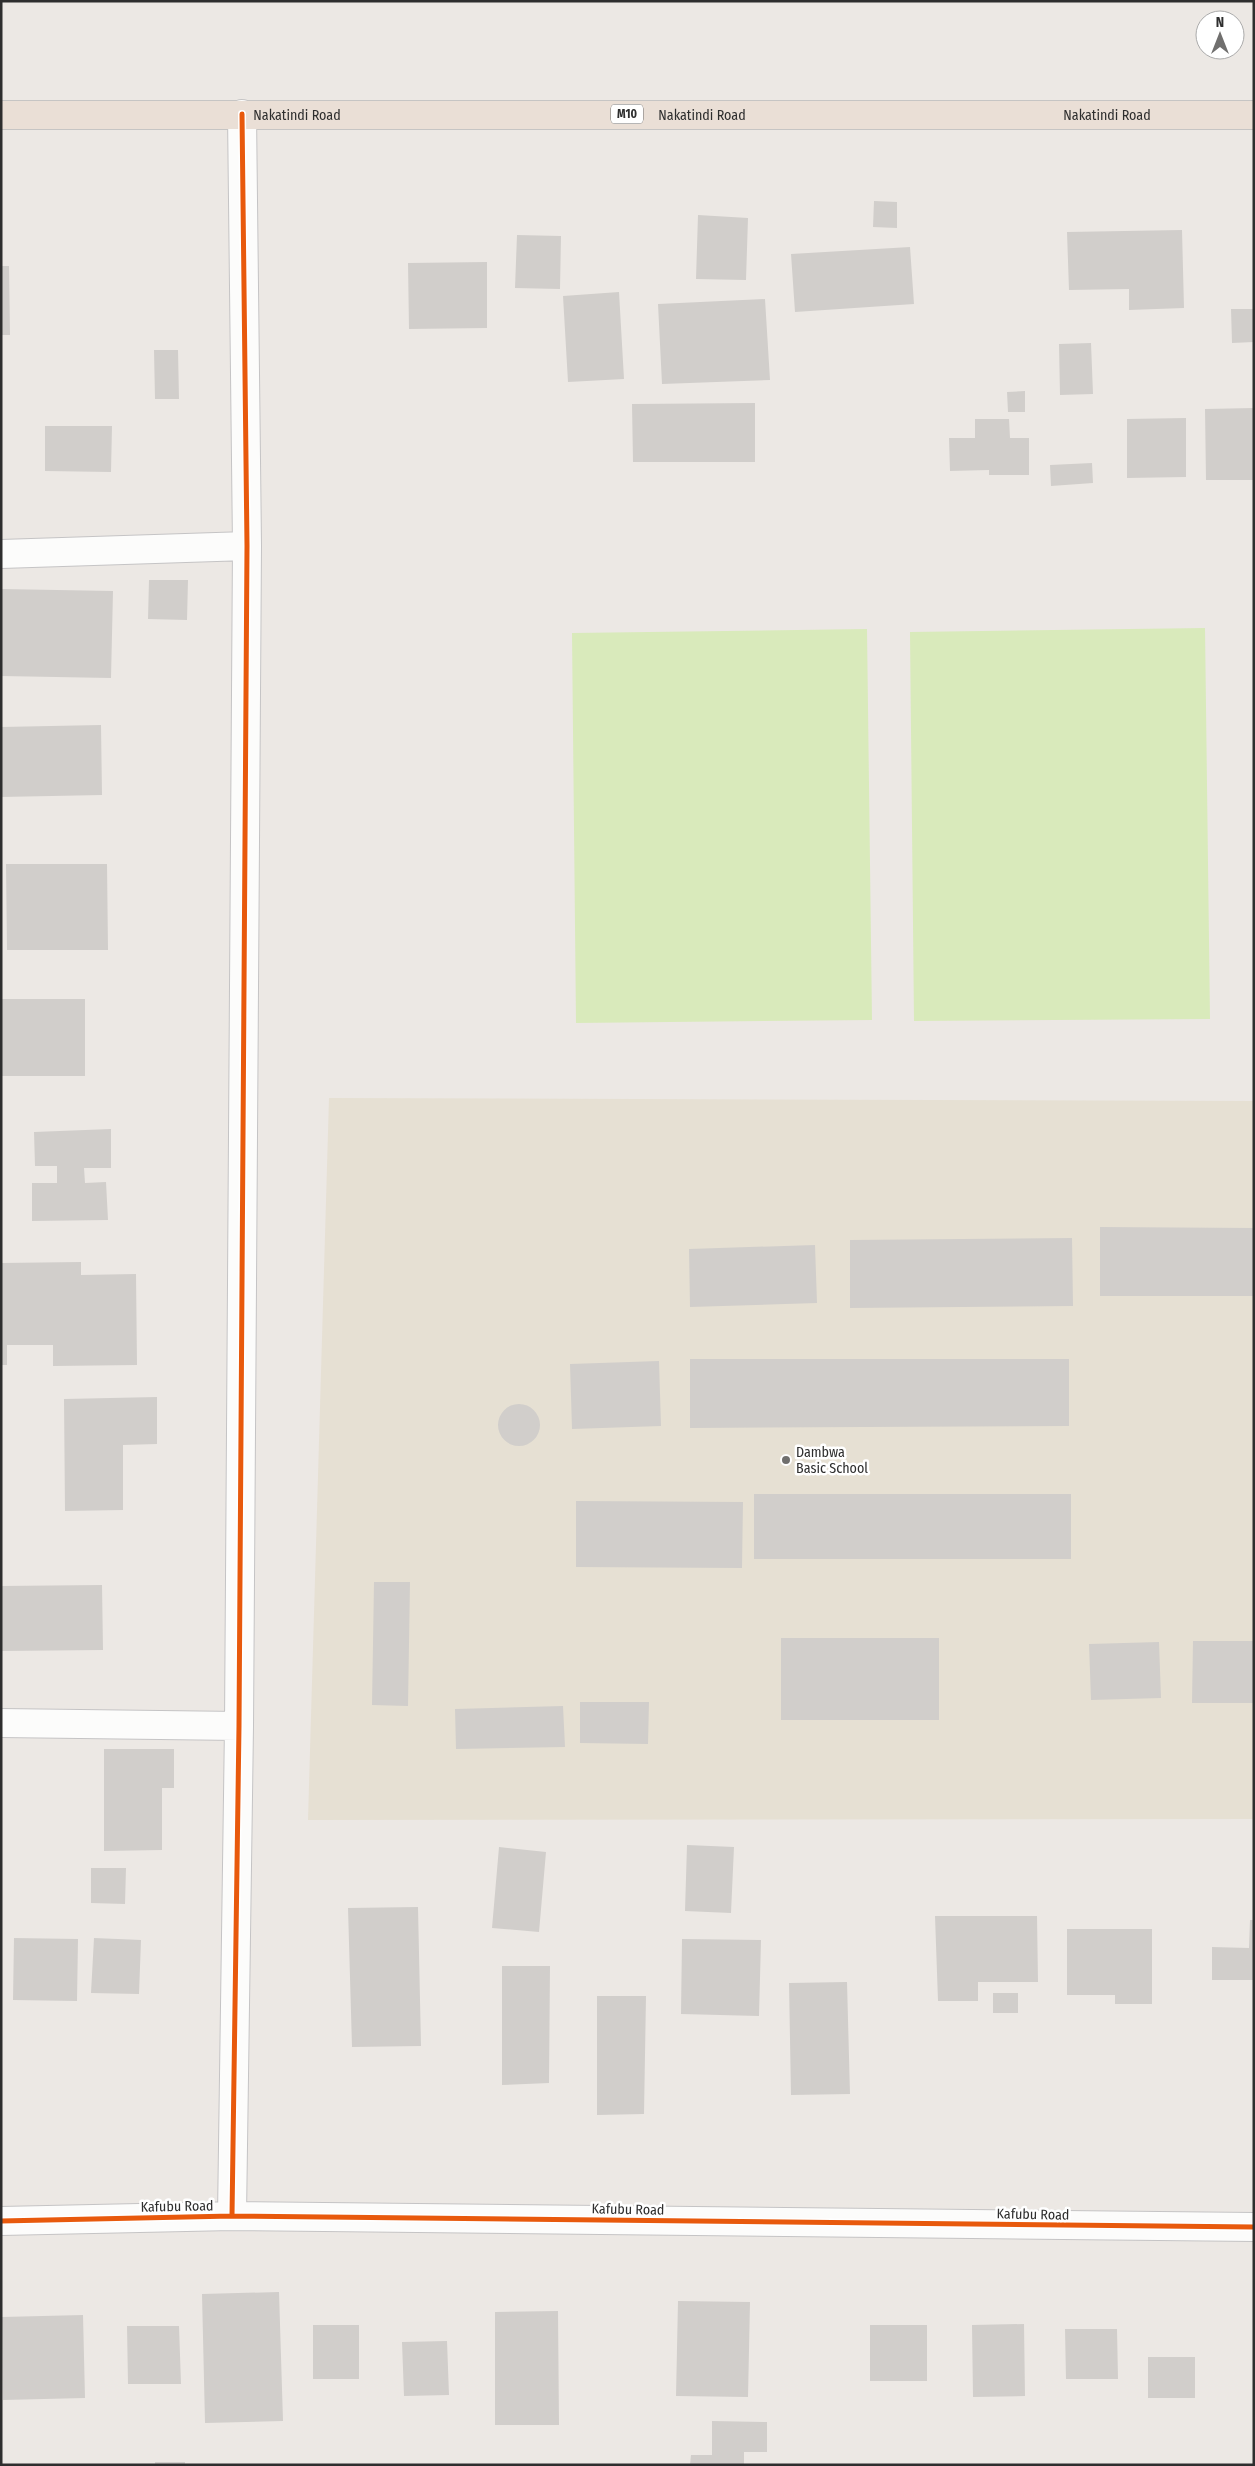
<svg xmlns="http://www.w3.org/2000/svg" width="1255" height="2466" viewBox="0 0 1255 2466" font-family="'Fira Sans Condensed',sans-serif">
	<rect width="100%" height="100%" fill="#ece8e4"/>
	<path fill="#e6e0d3" d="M329 1098 1254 1101V1819L308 1820Z"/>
	<path fill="#d9eabb" d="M1205 628 1210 1019 914 1021 910 632Z
		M867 629 872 1020 576 1023 572 633Z"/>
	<path fill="#d1cecb" d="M874 201 897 202V228L873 227Z
		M698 215 748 218 746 280 696 279Z
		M1182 230 1184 308 1129 310V289L1069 290 1067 232Z
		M517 235 561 236 560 289 515 288Z
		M910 247 914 304 795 312 791 254Z
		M487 262V328L409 329 408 263Z
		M1 266H9L10 335H1Z
		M619 292 624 379 568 382 563 296Z
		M765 299 770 380 662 384 658 304Z
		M1231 309H1254V342L1232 343Z
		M1091 343 1093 394 1060 395 1059 344Z
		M154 350H178L179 399H155Z
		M1025 391V412H1008L1007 392Z
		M755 403V462H633L632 404Z
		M1254 408V480H1206L1205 409Z
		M1186 418V477L1127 478V419Z
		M975 419H1009L1010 438H1029V475H989V470L950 471 949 438H975Z
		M45 426H112L111 472 45 471Z
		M1092 463 1093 483 1051 486 1050 465Z
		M149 580H188L187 620 148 619Z
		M1 589 113 591 111 678 1 676Z
		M101 725 102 795 1 797V727Z
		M6 864H107L108 950H7Z
		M1 999H85V1076H1Z
		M111 1129V1168H84L85 1183 106 1182 108 1220 32 1221V1183H57V1166H35L34 1132Z
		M1100 1227 1254 1228V1296H1100Z
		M1072 1238 1073 1306 850 1308V1240Z
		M815 1245 817 1303 690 1307 689 1249Z
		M81 1262V1275L136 1274 137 1365 53 1366V1345H7V1365H1V1263Z
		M690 1359H1069V1426L690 1428Z
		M659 1361 661 1426 572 1429 570 1364Z
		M157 1397V1444L123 1445V1510L65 1511 64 1399Z
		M498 1425a21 21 0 1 1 42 0a21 21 0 1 1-42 0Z
		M754 1494H1071V1559H754Z
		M576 1501 743 1502 742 1568 576 1567Z
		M374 1582H410L408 1706 372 1705Z
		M102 1585 103 1650 1 1651V1586Z
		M781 1638H939V1720H781Z
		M1193 1641H1254V1703H1192Z
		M1159 1642 1161 1698 1091 1700 1089 1644Z
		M580 1702H649L648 1744 580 1743Z
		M563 1706 565 1747 456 1749 455 1709Z
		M104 1749H174V1788H162V1850L104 1851Z
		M687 1845 734 1847 731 1913 685 1911Z
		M499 1847 546 1852 539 1932 492 1928Z
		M91 1868H126L125 1904 91 1903Z
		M418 1907 421 2046 352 2047 348 1908Z
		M935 1916H1037L1038 1982H978V2001H938Z
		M1250 1920H1254V1980H1212V1947L1249 1948Z
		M1067 1929H1152V2004H1115V1995H1067Z
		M14 1938 78 1939 77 2001 13 2000Z
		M94 1938 141 1940 139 1994 91 1993Z
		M682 1939 761 1940 759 2016 681 2014Z
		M502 1966H550L549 2083 502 2085Z
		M847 1982 850 2094 791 2095 789 1983Z
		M993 1993H1018V2013H993Z
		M597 1996H646L644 2114 597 2115Z
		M279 2292 283 2421 205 2423 202 2294Z
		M678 2301 750 2302 748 2397 676 2396Z
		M558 2311 559 2425H495V2312Z
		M83 2315 85 2398 3 2400 2 2317Z
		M1024 2324 1025 2396 973 2397 972 2325Z
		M313 2325H359V2379H313Z
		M870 2325H927V2381H870Z
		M127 2326H179L181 2384H128Z
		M1065 2329H1117L1118 2379H1066Z
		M447 2341 449 2395 404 2396 402 2342Z
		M1148 2357H1195V2398H1148Z
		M712 2421 767 2422V2452H744V2465H690L691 2455H712Z
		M155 2462H185V2465H155Z"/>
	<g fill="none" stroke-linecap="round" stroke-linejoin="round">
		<g stroke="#c5c4c5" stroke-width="30">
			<path id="minor" d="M1 554 247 546
				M1 1723 239 1726
				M232 2216 239 1726 247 546 242 114
				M1 2221 232 2216 1254 2227"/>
		</g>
		<g stroke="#c6c5c4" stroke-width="30">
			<g id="highway">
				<path id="s1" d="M1 115H1254"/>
			</g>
		</g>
		<use href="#minor" stroke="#fcfcfb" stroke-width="28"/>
		<use href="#highway" stroke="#eadfd6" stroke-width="28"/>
		<g stroke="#fff" stroke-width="8">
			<path id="cycleway" d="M232 2216 239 1726 247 546 242 114
				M1 2221 232 2216 1254 2227"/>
		</g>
		<use href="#cycleway" stroke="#e8590c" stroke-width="5"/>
	</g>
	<circle fill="#706f6e" stroke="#fff" stroke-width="2" cx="786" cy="1460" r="5"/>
	<g text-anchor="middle" stroke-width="5" stroke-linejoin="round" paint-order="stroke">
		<rect fill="#fff" stroke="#6d6d6d" stroke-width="1" x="611" y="104.5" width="32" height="19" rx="4"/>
		<g font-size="12" font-weight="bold" fill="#2e2e2e">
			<text x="627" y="118">M10</text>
		</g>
		<g font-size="14" fill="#2e2e2e" stroke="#fff">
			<text dy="5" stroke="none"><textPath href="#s1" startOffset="296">Nakatindi Road</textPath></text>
			<text dy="5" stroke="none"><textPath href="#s1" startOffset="701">Nakatindi Road</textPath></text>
			<text dy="5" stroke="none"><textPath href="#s1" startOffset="1106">Nakatindi Road</textPath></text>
			<text transform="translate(177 2206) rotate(-1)" y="5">Kafubu Road</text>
			<text transform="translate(628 2209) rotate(1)" y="5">Kafubu Road</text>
			<text transform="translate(1033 2214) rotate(1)" y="5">Kafubu Road</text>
		</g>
		<g font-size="14" fill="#2e2e2e" stroke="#fff" text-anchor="start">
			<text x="796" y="1457">Dambwa<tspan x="796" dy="16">Basic School</tspan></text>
		</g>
	</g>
	<rect width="1255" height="2466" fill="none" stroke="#2e2e2e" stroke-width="5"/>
	<g transform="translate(1220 35)"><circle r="24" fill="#ffffff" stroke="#ababab"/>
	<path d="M0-4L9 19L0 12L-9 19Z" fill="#706f6e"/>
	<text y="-8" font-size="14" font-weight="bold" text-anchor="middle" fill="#2e2e2e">N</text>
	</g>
</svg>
